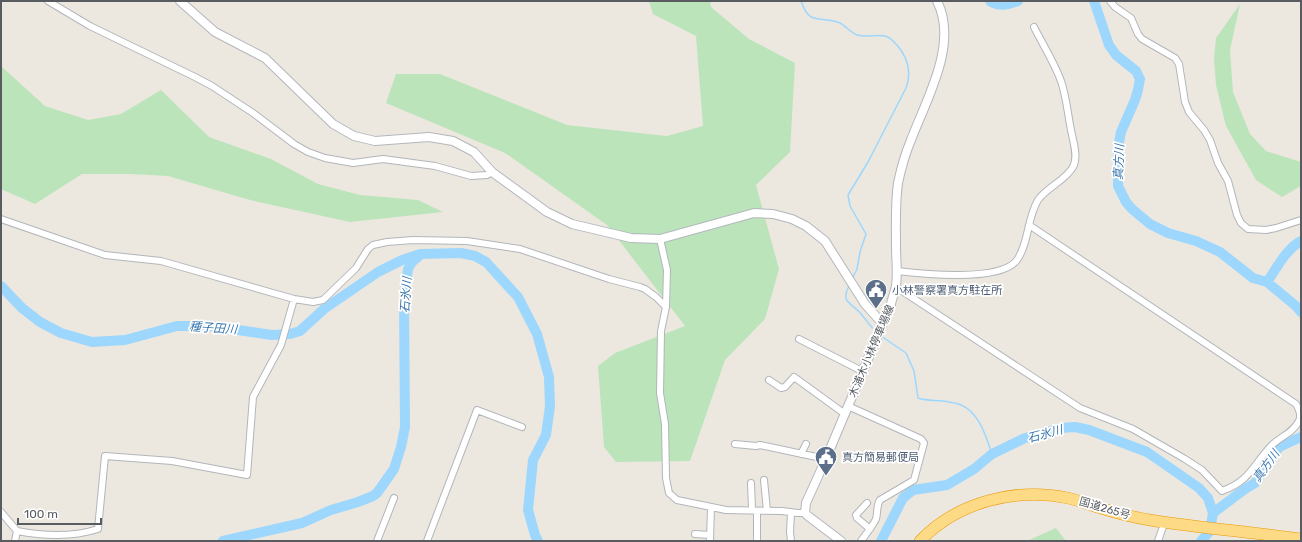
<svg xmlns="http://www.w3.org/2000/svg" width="1302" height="542" viewBox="0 0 1302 542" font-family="Rubik,'Noto Sans JP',sans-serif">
	<rect width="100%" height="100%" fill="#ece8df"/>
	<path fill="#bce4bb" d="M649 1H710L711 7 749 39 795 63 790 152 756 185 779 269 765 319 725 360 690 461 616 462 604 447 598 366 615 353 685 326 607 225 505 153 386 103 396 74H440L567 125 667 136 703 126 696 36 653 14Z
		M1240 4 1230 50 1233 92 1250 134 1266 151 1301 162V186L1282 197 1256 180 1226 126 1216 85 1214 58 1216 38Z
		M1 66 45 106 88 120 121 114 161 90 209 137 271 159 318 184 360 195 418 200 443 212 350 222 250 200 168 176 129 174H82L35 204 1 189Z
		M1056 528 1066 541H1027Z"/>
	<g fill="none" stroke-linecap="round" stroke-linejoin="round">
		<path stroke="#9dd7fe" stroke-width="1.5" d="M801 1C810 27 819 15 840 23 846 26 851 33 857 35 866 38 876 34 885 36 890 37 894 42 897 45 908 58 912 72 906 88L868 162 848 195 850 206 866 234 860 252 857 269 852 279
			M850 284C839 304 852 302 862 315 867 321 871 328 877 332
			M881 336 906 353 914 371 918 398C927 401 934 400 943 401 949 402 956 403 961 405 980 413 986 437 992 454"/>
		<path stroke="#9dd7fe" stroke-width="10" d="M990 1C999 7 1008 5 1018 1
			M1094 1 1109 45 1116 55 1136 71 1140 79 1138 90 1135 100 1121 132 1118 148V186L1126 202 1132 209 1150 224 1168 233 1196 241 1220 252 1253 278 1267 282 1296 306 1301 312
			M1267 282C1277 268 1286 249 1301 241
			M1 286 22 308 40 322 61 333 92 342 125 340 177 326H211L272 335 290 334 300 331 324 309 378 272 402 260 420 254 461 253 475 256 486 262 518 297 537 334 549 377 550 406 546 435 533 460 528 510 535 535 538 541
			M1213 513 1245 489 1255 483 1279 447 1301 437
			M223 541 302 523 331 510 358 502 373 496 377 493 394 469 401 447 405 427 404 301 408 269 412 262 419 256
			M881 541 903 498 913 490 947 485 974 469 992 454 1025 438 1061 428 1075 427 1089 430 1147 452 1199 488 1208 498 1213 513 1210 531 1201 541"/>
		<g stroke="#b2b6bb" stroke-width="8">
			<path id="street" d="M48 1 90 26 195 77 212 86 253 113 294 144 308 152 325 158 353 163 383 159 435 166 471 176 487 175 492 172
				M1110 1 1115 7 1131 18 1138 34 1142 39 1175 58 1179 64 1185 102 1189 112 1204 130 1210 140 1218 163 1228 181 1237 215 1241 223 1248 229 1266 230 1276 228 1301 220
				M1 219 105 255 161 261 294 299 313 302 323 300 356 268 368 249 373 245 387 242 413 240 467 241 520 249 609 279 640 287 645 289 656 297 666 307
				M660 239 667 270 666 307 661 331 660 393 665 424 666 478 669 493 677 500 726 510 782 511 798 513H805
				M897 271C923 274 1001 282 1017 260 1029 243 1027 218 1038 200 1047 187 1065 181 1073 167 1078 158 1074 144 1072 135 1068 117 1067 99 1061 81 1054 62 1043 45 1034 27
				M896 287 1080 408 1133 429 1185 459 1202 470 1222 491C1250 481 1253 465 1271 446 1281 436 1292 434 1299 421 1302 415 1299 409 1296 404L1029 225
				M799 339 862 371
				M769 380 781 388 785 387 794 377 845 414
				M848 406 921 439 924 443 914 480 880 500C876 506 878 512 876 519 872 527 866 534 861 541
				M735 444 756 446 760 445 826 459
				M801 454 806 444
				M764 480 767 511
				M751 483 752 510
				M867 503 856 515 857 518 870 529
				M757 511V541
				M1 512 17 531C43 536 73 537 98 529L105 456 172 461 247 475 253 397 281 345 294 299
				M695 534 710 535
				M15 541 17 531
				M377 541 394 498
				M427 541 477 410 522 427
				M710 541 711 507
				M791 541 790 532 791 512
				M1158 541 1165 521"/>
		</g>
		<g stroke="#b3b7bd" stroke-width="10">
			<path id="secondary" d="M180 1 215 32 265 58 333 124 354 136 375 141 429 137 453 141 474 152 492 172 547 212 572 224 631 238 660 239 754 213 773 214 792 219 806 226 825 241 865 304 882 323
				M841 541 808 516 805 513 806 503 825 461 891 304C892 298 895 292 896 286 898 273 896 260 896 247 896 226 895 204 898 183 901 169 905 154 911 140 926 100 959 44 937 1"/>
		</g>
		<g stroke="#e99902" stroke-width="12">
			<path id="highway" d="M920 541C957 502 1016 487 1068 498 1077 500 1085 503 1094 506 1113 512 1131 517 1150 520 1200 528 1251 532 1301 539"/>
		</g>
		<use href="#street" stroke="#fff" stroke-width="6"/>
		<use href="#secondary" stroke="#fff" stroke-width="8"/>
		<use href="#highway" stroke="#fcda86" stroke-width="11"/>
	</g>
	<defs>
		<g id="civic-pin" transform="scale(1.15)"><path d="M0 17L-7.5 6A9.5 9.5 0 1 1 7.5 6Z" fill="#5c6f8a" stroke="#fff"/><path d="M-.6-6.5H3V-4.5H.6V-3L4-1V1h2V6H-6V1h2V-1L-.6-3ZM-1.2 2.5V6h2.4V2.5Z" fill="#fff"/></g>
	</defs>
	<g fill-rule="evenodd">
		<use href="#civic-pin" x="876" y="290"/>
		<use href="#civic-pin" x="826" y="457"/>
	</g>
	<g text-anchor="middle" stroke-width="3.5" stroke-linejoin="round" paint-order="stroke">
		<g font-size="11" fill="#4e5e75" stroke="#fff" text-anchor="start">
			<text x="892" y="294">小林警察署真方駐在所</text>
			<text x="842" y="461">真方簡易郵便局</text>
		</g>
		<g font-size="11" fill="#585c61" stroke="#fff">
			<text transform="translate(871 351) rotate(-67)" y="4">木浦木小林停車場線</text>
			<text transform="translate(1105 508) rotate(16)" y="4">国道265号</text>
		</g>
		<g font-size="12" font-style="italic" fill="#3b78af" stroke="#fff">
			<text transform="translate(1119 162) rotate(-88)" y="4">真方川</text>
			<text transform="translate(406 295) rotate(-86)" y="4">石氷川</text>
			<text transform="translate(213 328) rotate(4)" y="4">種子田川</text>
			<text transform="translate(1045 434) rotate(-15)" y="4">石氷川</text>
			<text transform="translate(1266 466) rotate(-54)" y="4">真方川</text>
		</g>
	</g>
	<rect width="1302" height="542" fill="none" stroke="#585c61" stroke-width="4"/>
	<path d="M18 518v6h83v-6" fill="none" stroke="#585c61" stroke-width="2"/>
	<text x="24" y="518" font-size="12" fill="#585c61" stroke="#ffffff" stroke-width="3" paint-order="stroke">100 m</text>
</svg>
